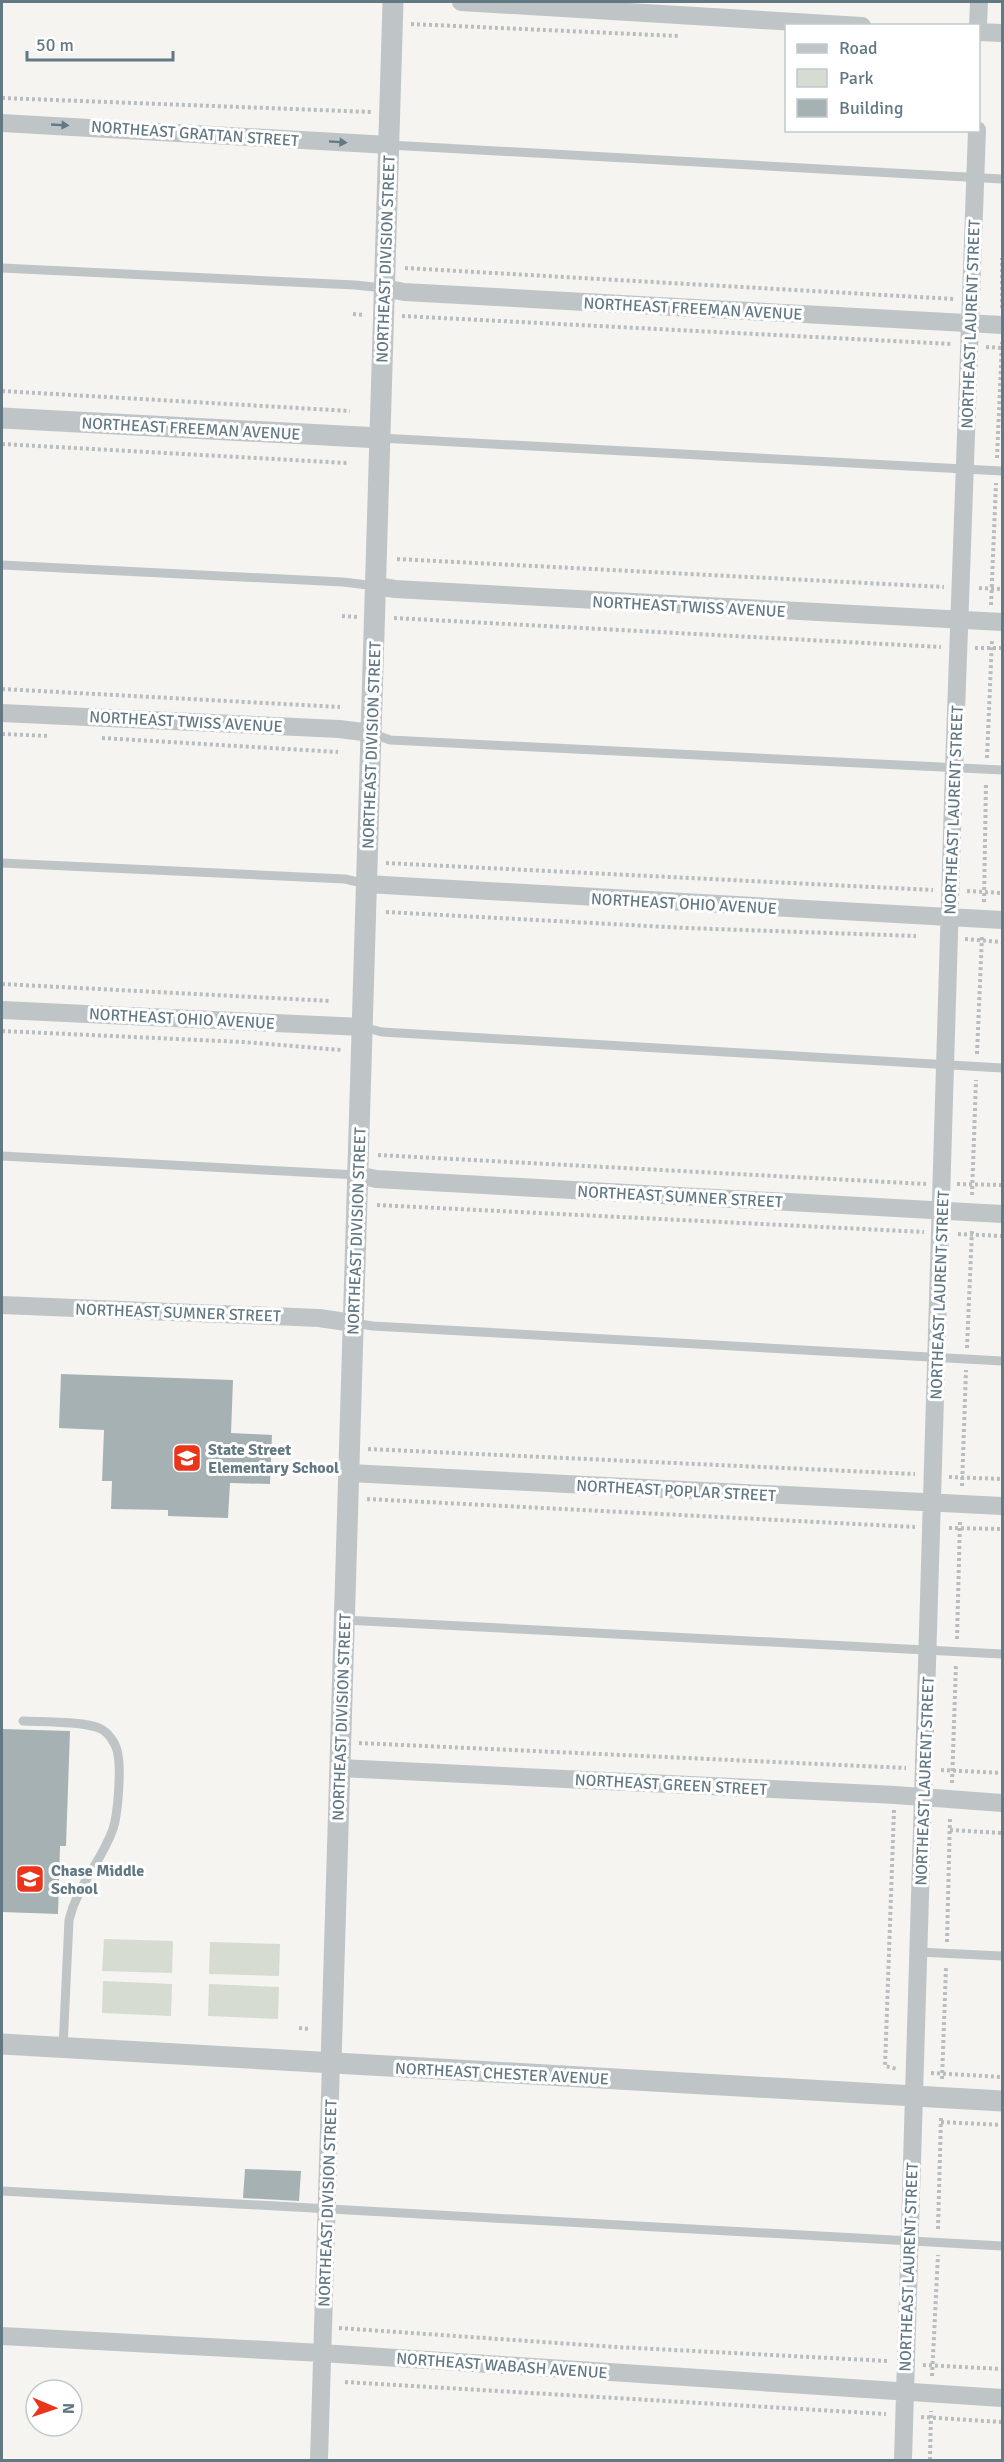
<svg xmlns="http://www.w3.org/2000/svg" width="1004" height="2462" viewBox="0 0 1004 2462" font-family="Signika,sans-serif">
	<rect width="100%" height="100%" fill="#f5f4f0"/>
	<path fill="#d6dcd1" d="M104 1939 173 1941 172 1973 102 1971Z
		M210 1942 280 1944 279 1976 209 1974Z
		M103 1981 172 1984 171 2016 102 2013Z
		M209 1984 279 1987 278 2019 208 2016Z"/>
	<path fill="#a6b1b4" d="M61 1374 233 1380 231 1433 272 1435 270 1484 230 1483 228 1518 168 1516V1510L111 1509 112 1481H102L104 1430 59 1428Z
		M2 1729 70 1731 66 1846H60L58 1914 2 1912Z
		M245 2169 301 2171 299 2201 243 2198Z"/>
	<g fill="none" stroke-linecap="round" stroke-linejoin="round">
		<path stroke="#b9bdbf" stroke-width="4" stroke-dasharray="3 3" stroke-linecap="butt" d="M411 24 678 36
			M2 98 372 112
			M405 268 954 299
			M1002 308V258
			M353 314 365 315
			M402 316 952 344
			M986 347 1002 348
			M2 391 350 411
			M2 444 347 463
			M997 458 1002 342
			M397 559 944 587
			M979 588 1002 589
			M991 605 996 483
			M342 616 357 617
			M394 618 941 647
			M975 648H1002
			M2 689 340 707
			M2 734 50 736
			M102 738 338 752
			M987 758 992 639
			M386 863 933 890
			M967 891 1002 893
			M984 902 986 783
			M386 912 686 928 916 936
			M965 939 1002 942
			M2 984 331 1001
			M2 1031 243 1042 342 1050
			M977 1054 982 936
			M378 1155 926 1184
			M957 1184 1002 1185
			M972 1195 976 1080
			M377 1205 924 1232
			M958 1234 1002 1236
			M967 1348 972 1230
			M368 1449 915 1474
			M949 1477 1002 1479
			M962 1486 966 1370
			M367 1499 915 1527
			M949 1528 1002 1529
			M957 1639 960 1520
			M359 1743 906 1768
			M941 1770 1002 1773
			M952 1783 956 1664
			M894 1810 885 2066 897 2069
			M950 1830 1002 1833
			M947 1942 950 1817
			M299 2028 309 2029
			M931 2073 1002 2077
			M942 2079 946 1967
			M941 2122 1002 2125
			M938 2229 941 2117
			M339 2328 616 2347 888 2361
			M923 2365 1002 2369
			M932 2376 938 2255
			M345 2382 886 2414
			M921 2417 1002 2422
			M930 2460 931 2411"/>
		<path stroke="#bfc5c7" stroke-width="9" d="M389 145 1002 179
			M2 268 355 285 384 288
			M380 438 1002 471
			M2 565 343 582 376 586
			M371 733 390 740 1002 770
			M2 863 345 879 366 884
			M362 1027 382 1032 1002 1068
			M2 1156 358 1175
			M353 1323 373 1326 1002 1361
			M344 1620 1002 1654
			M23 1721C41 1722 86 1721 101 1729 109 1733 117 1745 118 1755 121 1771 118 1814 113 1829 101 1863 78 1883 69 1920L63 2048
			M918 1952 1002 1956
			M2 2191 1002 2246"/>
		<path stroke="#bfc5c7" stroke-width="18" d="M461 2 862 26
			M978 26 979 2
			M978 32 1002 33
			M2 123 389 145
			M384 288 404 292 1002 325
			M376 586 395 589 1002 622
			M2 713 339 729 371 733
			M366 884 1002 920
			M2 1010 362 1027
			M358 1175 376 1179 1002 1214
			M2 1305 319 1318 353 1323
			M349 1473 1002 1506
			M340 1768 895 1795 1002 1803
			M2 2336 322 2353 1002 2398
			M319 2460 331 2063
			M903 2460 954 768 977 130"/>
		<path stroke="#bfc5c7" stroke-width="21" d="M2 418 380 438
			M2 2044 1002 2101
			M331 2063 393 2"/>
	</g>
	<defs><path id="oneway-solid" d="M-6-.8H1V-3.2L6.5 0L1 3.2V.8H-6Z" transform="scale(1.5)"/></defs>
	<g fill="#627883">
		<use href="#oneway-solid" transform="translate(60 125) rotate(3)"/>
		<use href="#oneway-solid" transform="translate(338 142) rotate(4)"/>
	</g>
	<defs>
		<g id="school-square" transform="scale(1.5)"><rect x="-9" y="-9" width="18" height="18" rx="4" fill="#ea351b" stroke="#fff"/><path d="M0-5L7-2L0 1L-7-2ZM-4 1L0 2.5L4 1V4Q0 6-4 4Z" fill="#fff"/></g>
	</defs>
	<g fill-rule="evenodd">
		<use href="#school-square" x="187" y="1458"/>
		<use href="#school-square" x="30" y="1879"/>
	</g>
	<g text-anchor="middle" stroke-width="6" stroke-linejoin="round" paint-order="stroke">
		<g font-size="16" fill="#627883" stroke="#fff">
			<text transform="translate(195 133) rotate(4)" y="6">NORTHEAST GRATTAN STREET</text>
			<text transform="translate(385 259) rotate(-88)" y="6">NORTHEAST DIVISION STREET</text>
			<text transform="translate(693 308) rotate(3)" y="6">NORTHEAST FREEMAN AVENUE</text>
			<text transform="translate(970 324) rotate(-88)" y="6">NORTHEAST LAURENT STREET</text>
			<text transform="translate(191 428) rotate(3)" y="6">NORTHEAST FREEMAN AVENUE</text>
			<text transform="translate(689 606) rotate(3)" y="6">NORTHEAST TWISS AVENUE</text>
			<text transform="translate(186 721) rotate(3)" y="6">NORTHEAST TWISS AVENUE</text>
			<text transform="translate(371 745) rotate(-88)" y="6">NORTHEAST DIVISION STREET</text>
			<text transform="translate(953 810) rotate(-88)" y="6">NORTHEAST LAURENT STREET</text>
			<text transform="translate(684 903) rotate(3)" y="6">NORTHEAST OHIO AVENUE</text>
			<text transform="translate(182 1018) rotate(3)" y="6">NORTHEAST OHIO AVENUE</text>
			<text transform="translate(680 1196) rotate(3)" y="6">NORTHEAST SUMNER STREET</text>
			<text transform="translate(356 1231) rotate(-88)" y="6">NORTHEAST DIVISION STREET</text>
			<text transform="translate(939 1295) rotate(-88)" y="6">NORTHEAST LAURENT STREET</text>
			<text transform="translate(178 1312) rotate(2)" y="6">NORTHEAST SUMNER STREET</text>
			<text transform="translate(676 1490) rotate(3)" y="6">NORTHEAST POPLAR STREET</text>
			<text transform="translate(341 1717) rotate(-88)" y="6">NORTHEAST DIVISION STREET</text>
			<text transform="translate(924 1781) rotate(-88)" y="6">NORTHEAST LAURENT STREET</text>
			<text transform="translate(671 1784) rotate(3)" y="6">NORTHEAST GREEN STREET</text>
			<text transform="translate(502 2073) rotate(3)" y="6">NORTHEAST CHESTER AVENUE</text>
			<text transform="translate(327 2203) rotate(-88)" y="6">NORTHEAST DIVISION STREET</text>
			<text transform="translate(908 2267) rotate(-88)" y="6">NORTHEAST LAURENT STREET</text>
			<text transform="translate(502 2365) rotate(4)" y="6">NORTHEAST WABASH AVENUE</text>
		</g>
		<g font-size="16" font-weight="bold" fill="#627883" stroke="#fff" text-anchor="start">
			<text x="208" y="1455">State Street<tspan x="208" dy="18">Elementary School</tspan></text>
			<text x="51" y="1876">Chase Middle<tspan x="51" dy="18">School</tspan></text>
		</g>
	</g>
	<rect width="1004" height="2462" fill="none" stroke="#627883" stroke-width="6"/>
	<rect x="785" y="24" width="195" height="108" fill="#ffffff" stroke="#c0c9cd" stroke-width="1.5"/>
	<rect x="797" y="44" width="30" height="9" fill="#bfc5c7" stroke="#c0c9cd" stroke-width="1.5"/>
	<text x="839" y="54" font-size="18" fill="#627883">Road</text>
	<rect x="797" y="69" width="30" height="18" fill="#d6dcd1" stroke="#c0c9cd" stroke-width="1.5"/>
	<text x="839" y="84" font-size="18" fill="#627883">Park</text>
	<rect x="797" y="99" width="30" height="18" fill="#a6b1b4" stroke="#c0c9cd" stroke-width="1.5"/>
	<text x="839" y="114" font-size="18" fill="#627883">Building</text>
	<g transform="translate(54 2408) rotate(92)"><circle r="28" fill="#ffffff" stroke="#c0c9cd" stroke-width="1.5"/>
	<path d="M0-4.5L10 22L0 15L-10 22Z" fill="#ea351b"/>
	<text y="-9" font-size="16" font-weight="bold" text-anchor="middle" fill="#627883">N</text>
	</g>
	<path d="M27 51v9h146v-9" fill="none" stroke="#627883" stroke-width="3"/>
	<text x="36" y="51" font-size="18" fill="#627883" stroke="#ffffff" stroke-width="4.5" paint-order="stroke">50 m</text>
</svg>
